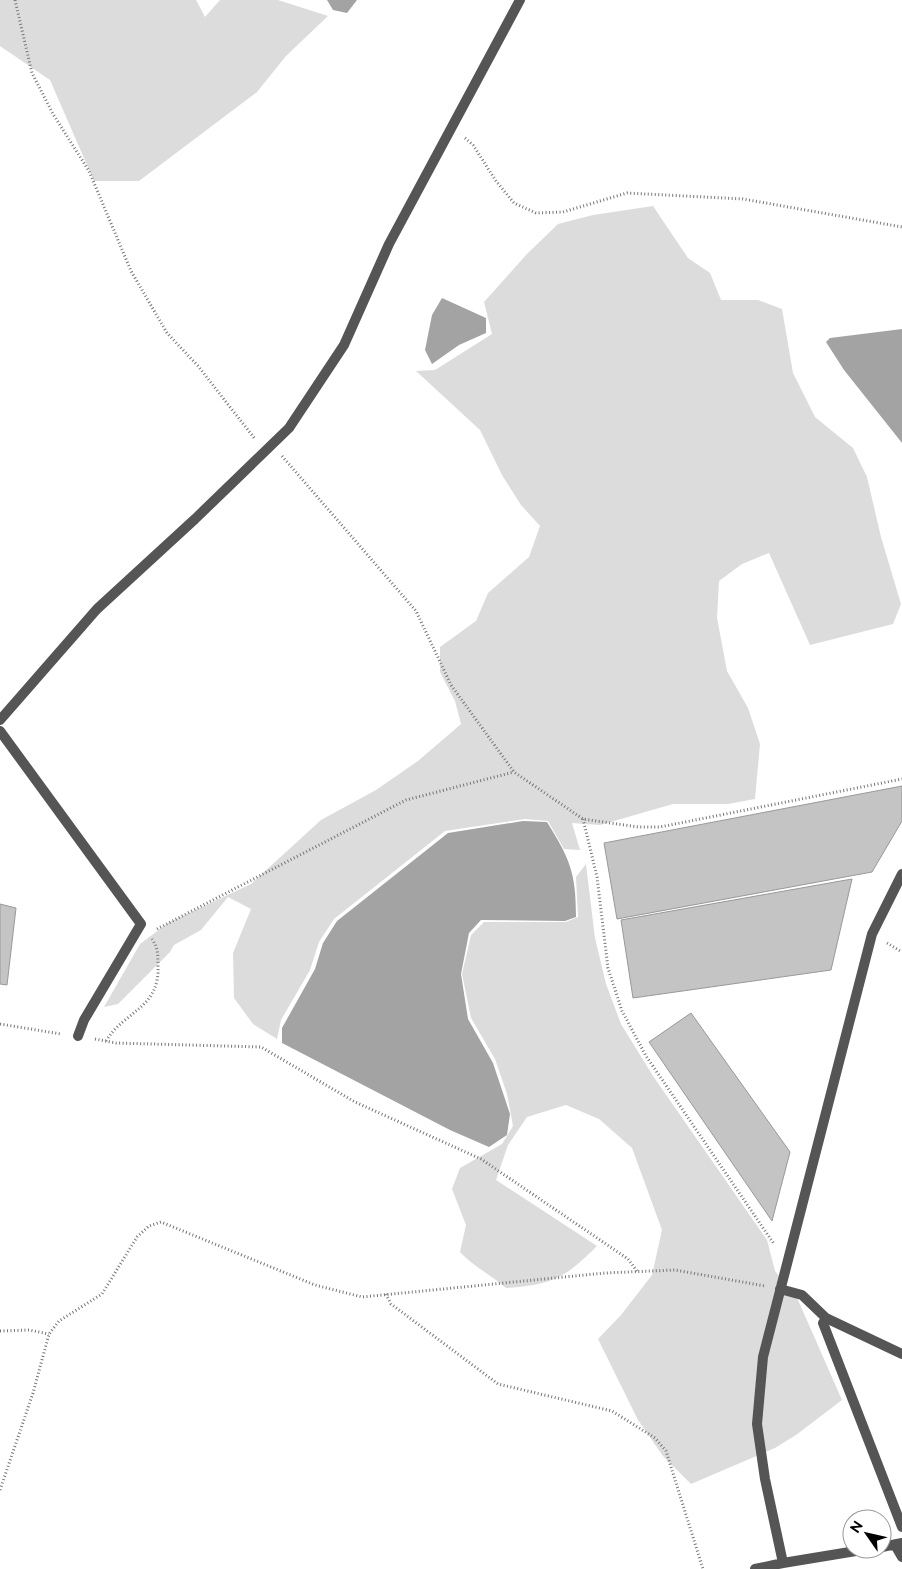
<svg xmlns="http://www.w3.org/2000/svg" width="902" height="1569" viewBox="0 0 902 1569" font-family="Raleway,sans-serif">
	<rect width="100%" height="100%" fill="#fff"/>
	<path fill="#dcdcdc" d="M0 0H196L205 17 220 0H278L328 16 286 56 257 92 139 181H94L50 80 0 46Z
		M653 206 688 258 710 273 721 300H758L782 309 793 373 815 417 853 448 867 477 881 537 901 604 893 624 810 645 769 553 742 564 719 581 717 618 727 671 748 708 760 744 755 799 728 804H673L600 825 572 823 580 850 564 849 548 821 525 819 445 831 334 919 319 942 310 970 281 1020 277 1039 253 1024 234 998 233 953 251 909 228 897 201 930 174 945 170 952 118 1004 104 1007 140 944 168 923 251 884 321 820 376 790 418 761 461 724 455 701 440 672V647L476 621 488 593 529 557 540 526 521 505 502 475 480 430 416 371 435 370 492 334 484 302 526 255 558 224 593 215Z
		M586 864 595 938 606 984 621 1024 653 1076 767 1240 775 1271 798 1300 842 1400 796 1435 775 1448 691 1484 663 1456 638 1420 598 1339 621 1315 652 1275 662 1230 632 1148 599 1119 566 1105 527 1117 508 1145 496 1180 597 1246C565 1278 552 1285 506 1288 491 1275 474 1267 460 1252L466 1225 452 1189 460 1168 502 1144 513 1126 507 1094 495 1059 471 1018 462 974 471 935 484 922H566L578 917 576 877Z"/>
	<path fill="#a3a3a3" d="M327 0H357L347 13 333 10Z
		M442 298 486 318V333L459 345 432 364 425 350 432 315Z
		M902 329V443L844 370 826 342 830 338Z
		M523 821 547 822C570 859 576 873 576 917L565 921 481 920 469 933 461 974 468 1019 493 1063 510 1114 507 1135 489 1147 450 1130 282 1043V1028L315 969 323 943 337 921 448 833Z"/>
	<path fill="#c4c4c4" stroke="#999" d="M902 786V821L872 872 617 919 604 843Z
		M852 879 831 970 633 998 621 920Z
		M0 904 16 908 7 985 0 984Z
		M691 1013 790 1152 772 1221 649 1042Z"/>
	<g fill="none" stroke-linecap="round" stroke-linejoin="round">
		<path stroke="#777" stroke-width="3" stroke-dasharray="1 2.5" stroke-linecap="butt" d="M15 0 32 73 53 114 89 171 131 271 167 333 198 366 255 439
			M465 138 473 145 496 181 514 203 536 213 563 212 627 193 743 199 902 227
			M282 456 416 611 451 685 514 772 583 819 638 827H660L902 779
			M583 819 597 877 608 968 622 1011 646 1056 774 1244
			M157 929 406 800 514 772
			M887 943 902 952
			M0 1024 61 1034
			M95 1039 116 1043 261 1047 355 1102 481 1159 628 1259 637 1271
			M106 1041C125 1010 160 1009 158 965 158 954 158 948 152 939
			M386 1294 391 1304 498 1384 612 1411 655 1438 666 1451 703 1569
			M0 1331 29 1330 49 1334
			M0 1490 33 1393 49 1334 59 1321 102 1294 137 1237 149 1226 161 1222 315 1285 362 1297 605 1273 675 1270 765 1286"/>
		<path stroke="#555" stroke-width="10" d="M0 720 97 609 195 519 289 428 344 345 389 244 520 0
			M0 731 141 924 84 1020 78 1036
			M780 1289 802 1295 826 1318 902 1354
			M826 1318 823 1323 902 1527
			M895 1545 902 1557
			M882 1547 902 1543
			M783 1563 868 1549
			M755 1569 783 1563 765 1479 757 1424 763 1357 872 934 902 874"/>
	</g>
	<g transform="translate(867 1534) rotate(304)"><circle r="24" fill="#ffffff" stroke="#999999"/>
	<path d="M0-4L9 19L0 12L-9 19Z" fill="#000000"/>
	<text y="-8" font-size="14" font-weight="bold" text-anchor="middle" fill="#000000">N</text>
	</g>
</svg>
